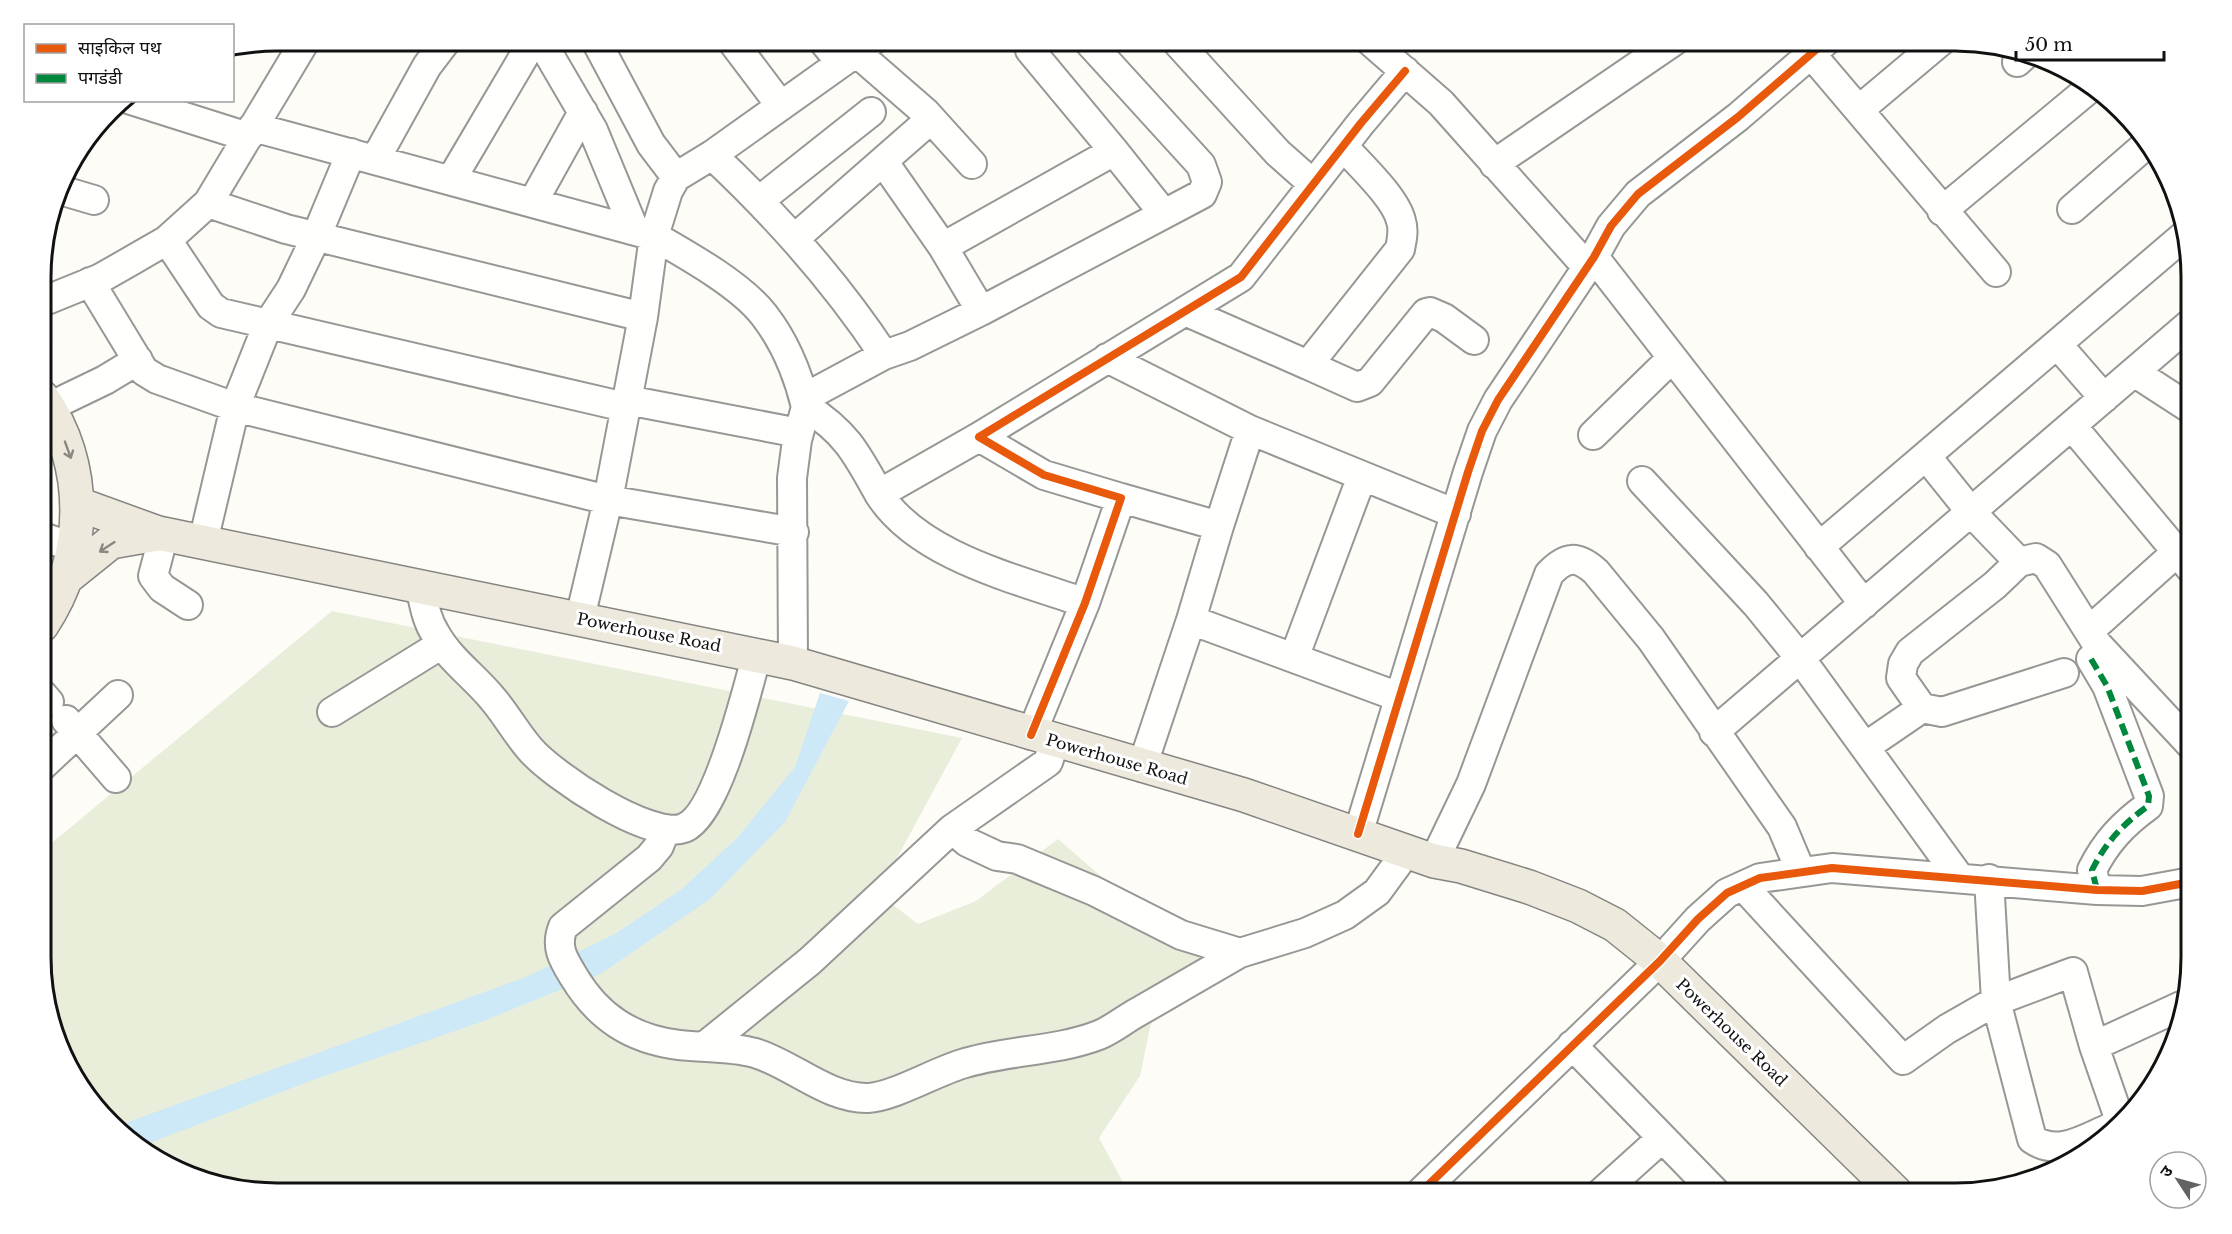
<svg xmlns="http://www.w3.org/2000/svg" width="2232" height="1234" viewBox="0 0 2232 1234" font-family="'Libre Baskerville','Noto Sans Devanagari',serif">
	<rect width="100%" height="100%" fill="#fdfcf7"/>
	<path fill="#e9eedb" d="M332 611 962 738 878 893 918 924 976 901 1058 839 1126 898 1254 950 1151 1023 1140 1076 1099 1138 1129 1193H277L216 1185 159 1162 80 1088 42 987V851Z"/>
	<path fill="#cde8f7" d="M820 693 849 701 785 822 710 899 602 973 481 1022 310 1081 142 1146 120 1125 526 977 615 934 682 889 738 837 795 767Z"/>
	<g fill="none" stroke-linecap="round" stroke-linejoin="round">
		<g stroke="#979795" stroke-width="32">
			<path id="minor" d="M541 41 593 130 634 229
				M596 41 651 144 676 177
				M732 41 781 106
				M823 41 841 63
				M1176 41 1278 153 1313 184
				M1370 41 1441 103 1587 267
				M1800 41 1996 272
				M856 52 925 112 972 164
				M2017 62 2027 53
				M131 100 248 137
				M1860 109 1941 41
				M253 127 654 236C687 255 741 285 764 315 785 342 798 374 806 407
				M1114 151 1164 214
				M712 155C776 215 835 281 884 355L910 346 981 311 1202 194 1207 182 1201 165 1088 41
				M375 160 427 66 446 41
				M883 161 943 247 981 311
				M1494 164 1674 41
				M451 180 533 41
				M60 190 94 200
				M760 200 871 112
				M533 202 583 112
				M208 203 286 229 643 317
				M2072 209 2148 143
				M1942 211 2090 88
				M794 239 931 119
				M167 240 211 306 221 313 625 407
				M943 247 1114 151 1030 50
				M1594 257 1864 604
				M90 282 144 371 157 379 235 407 608 500 794 532
				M42 302 101 278 136 258 167 240 208 203 305 41
				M1185 311 1308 365 1400 249C1402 239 1404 230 1401 221 1396 198 1359 164 1343 146
				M2057 344 2104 398
				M1107 358 1250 430 1219 526
				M1308 365 1357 387 1370 382 1426 313 1430 312 1444 318 1474 340
				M2134 372 2191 409
				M804 398 884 355
				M627 400 799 433
				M49 407 105 380 138 360
				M2072 426 2191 569
				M1250 430 1456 514
				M1593 435 1672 358
				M979 437 879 494C919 557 1018 579 1085 603
				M1926 456 1971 512 2019 562
				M1642 481 1756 604 1800 658 1959 877
				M1121 498 1219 526 1191 620 1399 697
				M164 534 153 576 162 588 188 605
				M42 537 74 547
				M203 542 235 407 268 324 291 289 316 237 351 153
				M1819 547 2186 234
				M420 586C424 603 426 619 435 633 449 659 474 676 492 698 506 714 516 733 530 749 552 775 650 841 684 828 718 814 747 690 757 654
				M580 618 608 500 643 317 654 236 668 191 676 177 712 155 872 41
				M2089 631 2177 552
				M1294 658 1362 476
				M2091 659 2107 686 2149 796 2148 806C2123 824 2106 842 2092 870L2097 890
				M793 663 792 478 797 440 806 407C846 432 857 454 879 494
				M2064 673 1942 712 1922 708 1901 678 1903 664 1910 652 1995 585 2019 562 2036 558 2047 565 2097 644 2191 745
				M42 694 49 702
				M332 712 442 644
				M66 720 116 778
				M1714 732 2191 323
				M1031 735 1085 603 1121 498 1044 475 979 437 1241 277 1361 123 1405 71
				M1055 741 1048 762 952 829 967 842 997 856 1017 859 1094 891 1181 935 1240 953 1305 933 1345 915 1377 892 1407 851
				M1865 747 1922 708
				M42 766 118 695
				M1142 767 1191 620
				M666 829 659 846 649 858 563 927C555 947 563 959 574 977 598 1017 631 1039 679 1045 705 1048 730 1046 755 1053 792 1064 828 1099 868 1098 893 1097 935 1072 962 1064 1006 1050 1055 1052 1099 1035 1112 1030 1125 1019 1138 1012 1172 992 1206 973 1240 953
				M1358 834 1468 472 1482 431 1498 400 1594 257 1611 226 1638 194 1738 117 1826 41
				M1434 861 1471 784 1549 574C1566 556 1577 555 1596 572L1651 639 1782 827 1801 872
				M1989 879 1996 1001 2032 1139C2058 1157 2084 1139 2110 1128
				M1743 886 1903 1060 1947 1029 1996 1001 2073 972 2094 1046 2181 1006
				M1572 1045 1716 1193
				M705 1046 810 961 952 829
				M2094 1046 2119 1118
				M1420 1193 1660 961 1698 919 1727 893 1760 878 1832 868 2097 890 2142 891 2191 882
				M1601 1193 1662 1138"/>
		</g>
		<g stroke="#858482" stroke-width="36">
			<path id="major" d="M42 397C89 466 88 556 42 625
				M78 504 158 533 793 663 1244 795 1434 861 1461 866 1529 887 1578 906 1615 925 1660 961 1896 1193
				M65 579 111 542 157 534"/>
		</g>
		<use href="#minor" stroke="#fffffe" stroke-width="28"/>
		<use href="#major" stroke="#ede9dc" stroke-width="33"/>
		<path stroke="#00873e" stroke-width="6" stroke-dasharray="12 6" stroke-linecap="butt" d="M2091 659 2107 686 2149 796 2148 806C2123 824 2106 842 2092 870L2097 890"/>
		<g stroke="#fff" stroke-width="11">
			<path id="cycleway" d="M1031 735 1085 603 1121 498 1044 475 979 437 1241 277 1361 123 1405 71
				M1358 834 1468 472 1482 431 1498 400 1594 257 1611 226 1638 194 1738 117 1826 41
				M1420 1193 1660 961 1698 919 1727 893 1760 878 1832 868 2097 890 2142 891 2191 882"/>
		</g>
		<use href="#cycleway" stroke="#e8590c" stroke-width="8"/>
	</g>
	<defs><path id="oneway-shaft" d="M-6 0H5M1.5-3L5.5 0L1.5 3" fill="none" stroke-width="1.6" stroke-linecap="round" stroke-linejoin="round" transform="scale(1.5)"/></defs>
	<g stroke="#8a8881">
		<use href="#oneway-shaft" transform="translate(68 450) rotate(70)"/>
		<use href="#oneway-shaft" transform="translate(107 547) rotate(147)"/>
	</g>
	<g text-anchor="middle" stroke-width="6" stroke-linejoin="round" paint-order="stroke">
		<g font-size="16" fill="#111" stroke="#fff">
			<text transform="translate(649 632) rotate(11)" y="6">Powerhouse Road</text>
			<text transform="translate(1117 759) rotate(16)" y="6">Powerhouse Road</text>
			<text transform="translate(1732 1032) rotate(44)" y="6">Powerhouse Road</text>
		</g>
	</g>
	<path d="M0 0H2232V1234H0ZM277 51H1955A226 226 0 0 1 2181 277V957A226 226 0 0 1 1955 1183H277A226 226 0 0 1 51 957V277A226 226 0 0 1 277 51Z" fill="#fff" fill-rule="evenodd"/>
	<path fill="none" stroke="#111" stroke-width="3" d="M277 51H1955A226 226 0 0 1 2181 277V957A226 226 0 0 1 1955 1183H277A226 226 0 0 1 51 957V277A226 226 0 0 1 277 51Z"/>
	<rect x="24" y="24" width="210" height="78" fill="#ffffff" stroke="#a0a0a0" stroke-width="1.5"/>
	<rect x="36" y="44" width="30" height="9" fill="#e8590c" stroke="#a0a0a0" stroke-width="1.5"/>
	<text x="78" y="54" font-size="18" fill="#111111">साइकिल पथ</text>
	<rect x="36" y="74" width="30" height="9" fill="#00873e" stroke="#a0a0a0" stroke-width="1.5"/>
	<text x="78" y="84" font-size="18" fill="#111111">पगडंडी</text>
	<g transform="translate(2178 1180) rotate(306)"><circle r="28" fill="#ffffff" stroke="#a0a0a0" stroke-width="1.5"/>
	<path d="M0-4.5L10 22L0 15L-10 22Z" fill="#646362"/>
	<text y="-9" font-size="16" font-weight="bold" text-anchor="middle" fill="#111111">उ</text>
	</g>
	<path d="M2016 51v9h148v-9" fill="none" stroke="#111111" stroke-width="3"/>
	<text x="2025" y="51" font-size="18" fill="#111111" stroke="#ffffff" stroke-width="4.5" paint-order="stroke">50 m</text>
</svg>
